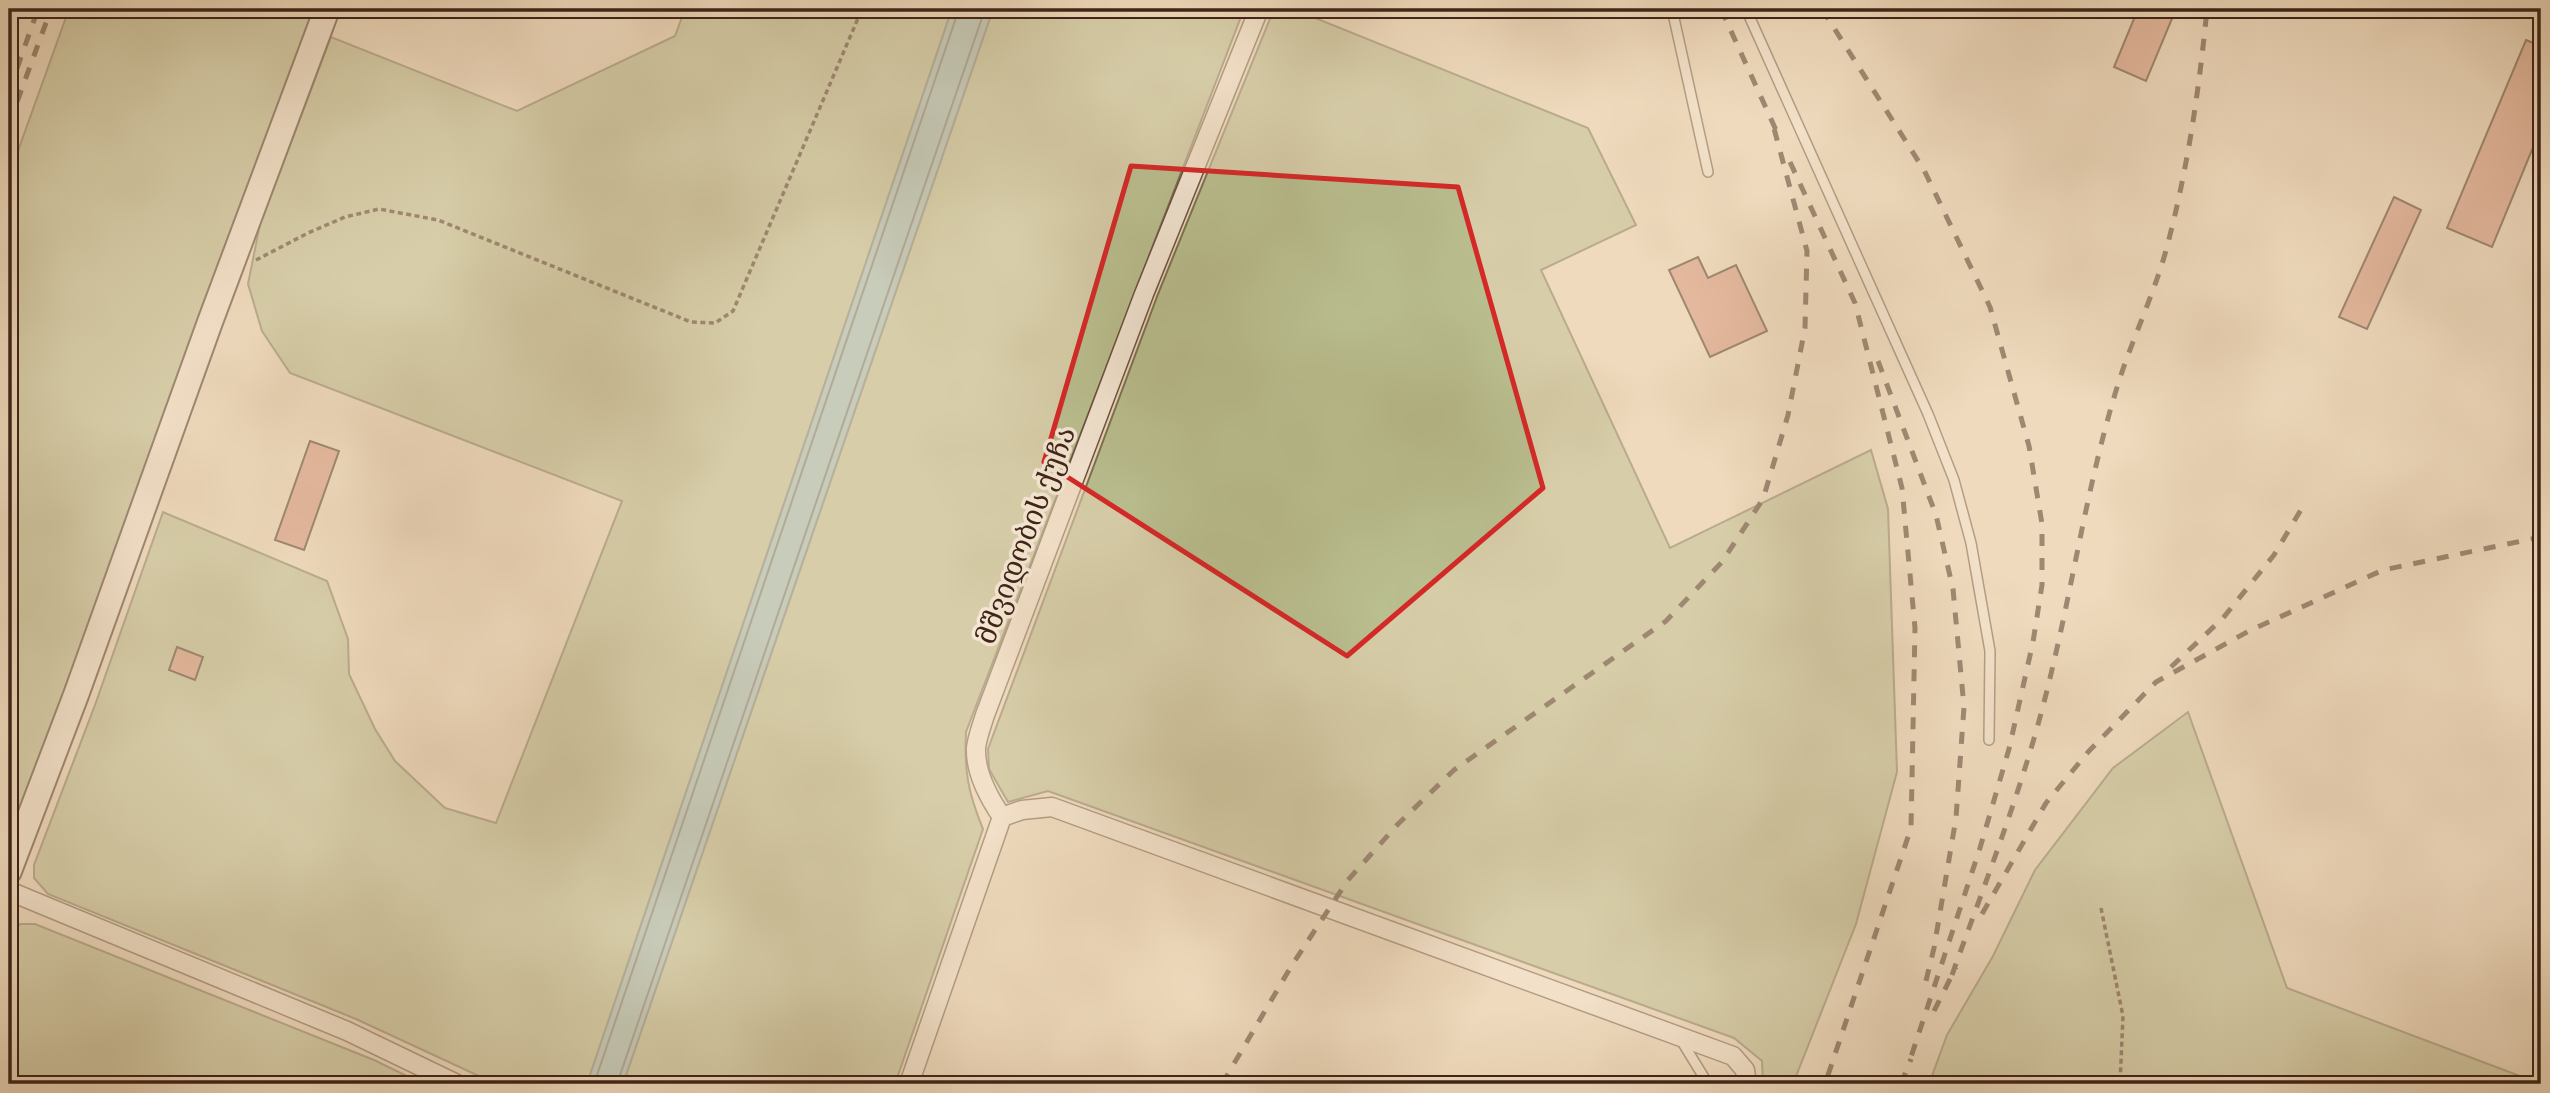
<svg xmlns="http://www.w3.org/2000/svg" width="2550" height="1093" viewBox="0 0 2550 1093" font-family="'EB Garamond','Noto Serif Georgian',serif">
	<rect width="100%" height="100%" fill="#efdabd"/>
	<filter id="stains"><feTurbulence type="fractalNoise" baseFrequency=".00286" numOctaves="4"/><feColorMatrix values="0 0 0 0 .2 0 0 0 0 .09 0 0 0 0 .02 0 0 0 .5 -.17"/></filter>
	<radialGradient id="worn" r=".72"><stop offset=".6" stop-color="#630" stop-opacity="0"/><stop offset="1" stop-color="#630" stop-opacity=".3"/></radialGradient>
	<path fill="#babf90" stroke="#7c7254" stroke-width="2" d="M69 9H315L9 853V176Z
		M685 9H952L587 1084H496L356 1019 48 894 34 878V865L95 705 163 512 327 581 348 639 349 674 375 729 395 761 445 808 496 823 622 501 290 373 262 331 248 284 260 224 331 37 517 111 675 36Z
		M993 9H1244L966 732C964 770 968 793 983 829L895 1084H623Z
		M1274 9H1293L1588 128 1636 225 1541 270 1670 548 1871 450 1888 509 1897 772 1856 924 1793 1084H1763L1762 1061 1734 1038 1048 791 1008 802 989 769 988 749 1158 294Z
		M2188 712 2287 988 2541 1084H1929L1947 1035 1993 956 2035 870 2113 768Z
		M20 924H35L374 1060 423 1084H9V936Z"/>
	<path fill="#9abab6" stroke="#767e76" stroke-width="2" d="M952 9H993L623 1084H587Z"/>
	<g fill="none" stroke-linecap="round" stroke-linejoin="round">
		<path stroke="#6c6f66" stroke-width="2" d="M594 1084 959 9
			M617 1084 985 9"/>
	</g>
	<path fill="#d79179" stroke="#3f2417" stroke-width="2" d="M2138 9H2176L2146 81 2114 67Z
		M2526 40 2541 46V128L2492 247 2447 228Z
		M2394 197 2421 210 2367 329 2339 317Z
		M1698 257 1708 278 1736 265 1767 331 1710 357 1669 270Z
		M310 441 339 451 304 550 275 540Z
		M177 647 203 657 195 680 169 670Z"/>
	<g fill="none" stroke-linecap="round" stroke-linejoin="round">
		<g stroke="#6b5240" stroke-width="12">
			<path id="service" d="M1672 9 1708 172
				M1746 9 1928 414 1954 480 1971 543 1990 651 1989 740
				M1681 1040 1708 1084"/>
		</g>
		<g stroke="#6b5240" stroke-width="21">
			<path id="minor" d="M1002 817 1022 810 1052 807 1733 1056 1745 1070 1747 1084
				M9 891 347 1031 457 1084
				M909 1084 1002 817C989 798 975 772 976 748 977 738 982 725 985 715L1144 294 1259 9"/>
		</g>
		<g stroke="#3f2417" stroke-width="28">
			<path id="secondary" d="M9 871 76 695 210 322 327 9"/>
		</g>
		<path stroke="#3f2417" stroke-width="3.5" stroke-dasharray="5 3.5" stroke-linecap="butt" d="M256 260 308 233 345 217 379 209 438 220 691 322 715 323 733 311 862 9
			M2101 908 2123 1016 2120 1084"/>
		<use href="#service" stroke="#f5e7d4" stroke-width="9"/>
		<use href="#minor" stroke="#f5e7d4" stroke-width="18"/>
		<use href="#secondary" stroke="#f5e7d4" stroke-width="24"/>
		<path stroke="#3f2417" stroke-width="5" stroke-dasharray="12 12" stroke-linecap="butt" d="M1721 9 1776 130
			M1822 9 1924 170 1990 307 2029 446 2042 524V585L2033 642 2009 749 1980 848 1908 1066
			M9 91 38 9
			M9 124 51 9
			M1790 162 1855 303 1902 488 1915 628 1911 828 1825 1084
			M1878 361 1936 515 1953 589 1964 707 1956 818 1934 948 1924 989
			M2171 667 2223 618 2274 555 2302 508
			M1982 914 2046 803 2089 751 2156 682 2249 631 2383 570 2541 537
			M1952 975C1987 877 2026 780 2050 678 2073 584 2087 487 2115 394 2129 346 2151 302 2165 254 2187 174 2199 91 2207 9
			M1934 1011 1956 967
			M1222 1084 1292 965 1348 880 1398 824 1454 770 1666 621 1722 562 1763 499 1788 415 1805 328 1807 251 1772 121
			M1901 1084 1911 1059"/>
	</g>
	<path d="M0 0H2550V1093H0ZM1131 166 1458 187 1543 488 1347 656 1044 462Z" fill="#efdabd" fill-opacity=".55" fill-rule="evenodd"/>
	<path fill="none" stroke="#d62828" stroke-width="5" stroke-linejoin="round" d="M1131 166 1458 187 1543 488 1347 656 1044 462Z"/>
	<g text-anchor="middle" stroke-width="7" stroke-linejoin="round" paint-order="stroke">
		<g font-size="28" fill="#3f2417" stroke="#f5e7d4">
			<text transform="translate(1025 535) rotate(-69)" y="10">მშვიდობის ქუჩა</text>
		</g>
	</g>
	<rect width="2550" height="1093" fill="none" stroke="#efdabd" stroke-width="35"/>
	<rect x="10" y="10" width="2529" height="1072" fill="none" stroke="#3f2417" stroke-width="3.5"/>
	<rect x="18" y="18" width="2515" height="1058" fill="none" stroke="#3f2417" stroke-width="2"/>
	<rect width="100%" height="100%" filter="url(#stains)"/>
	<rect width="100%" height="100%" fill="url(#worn)"/>
</svg>
